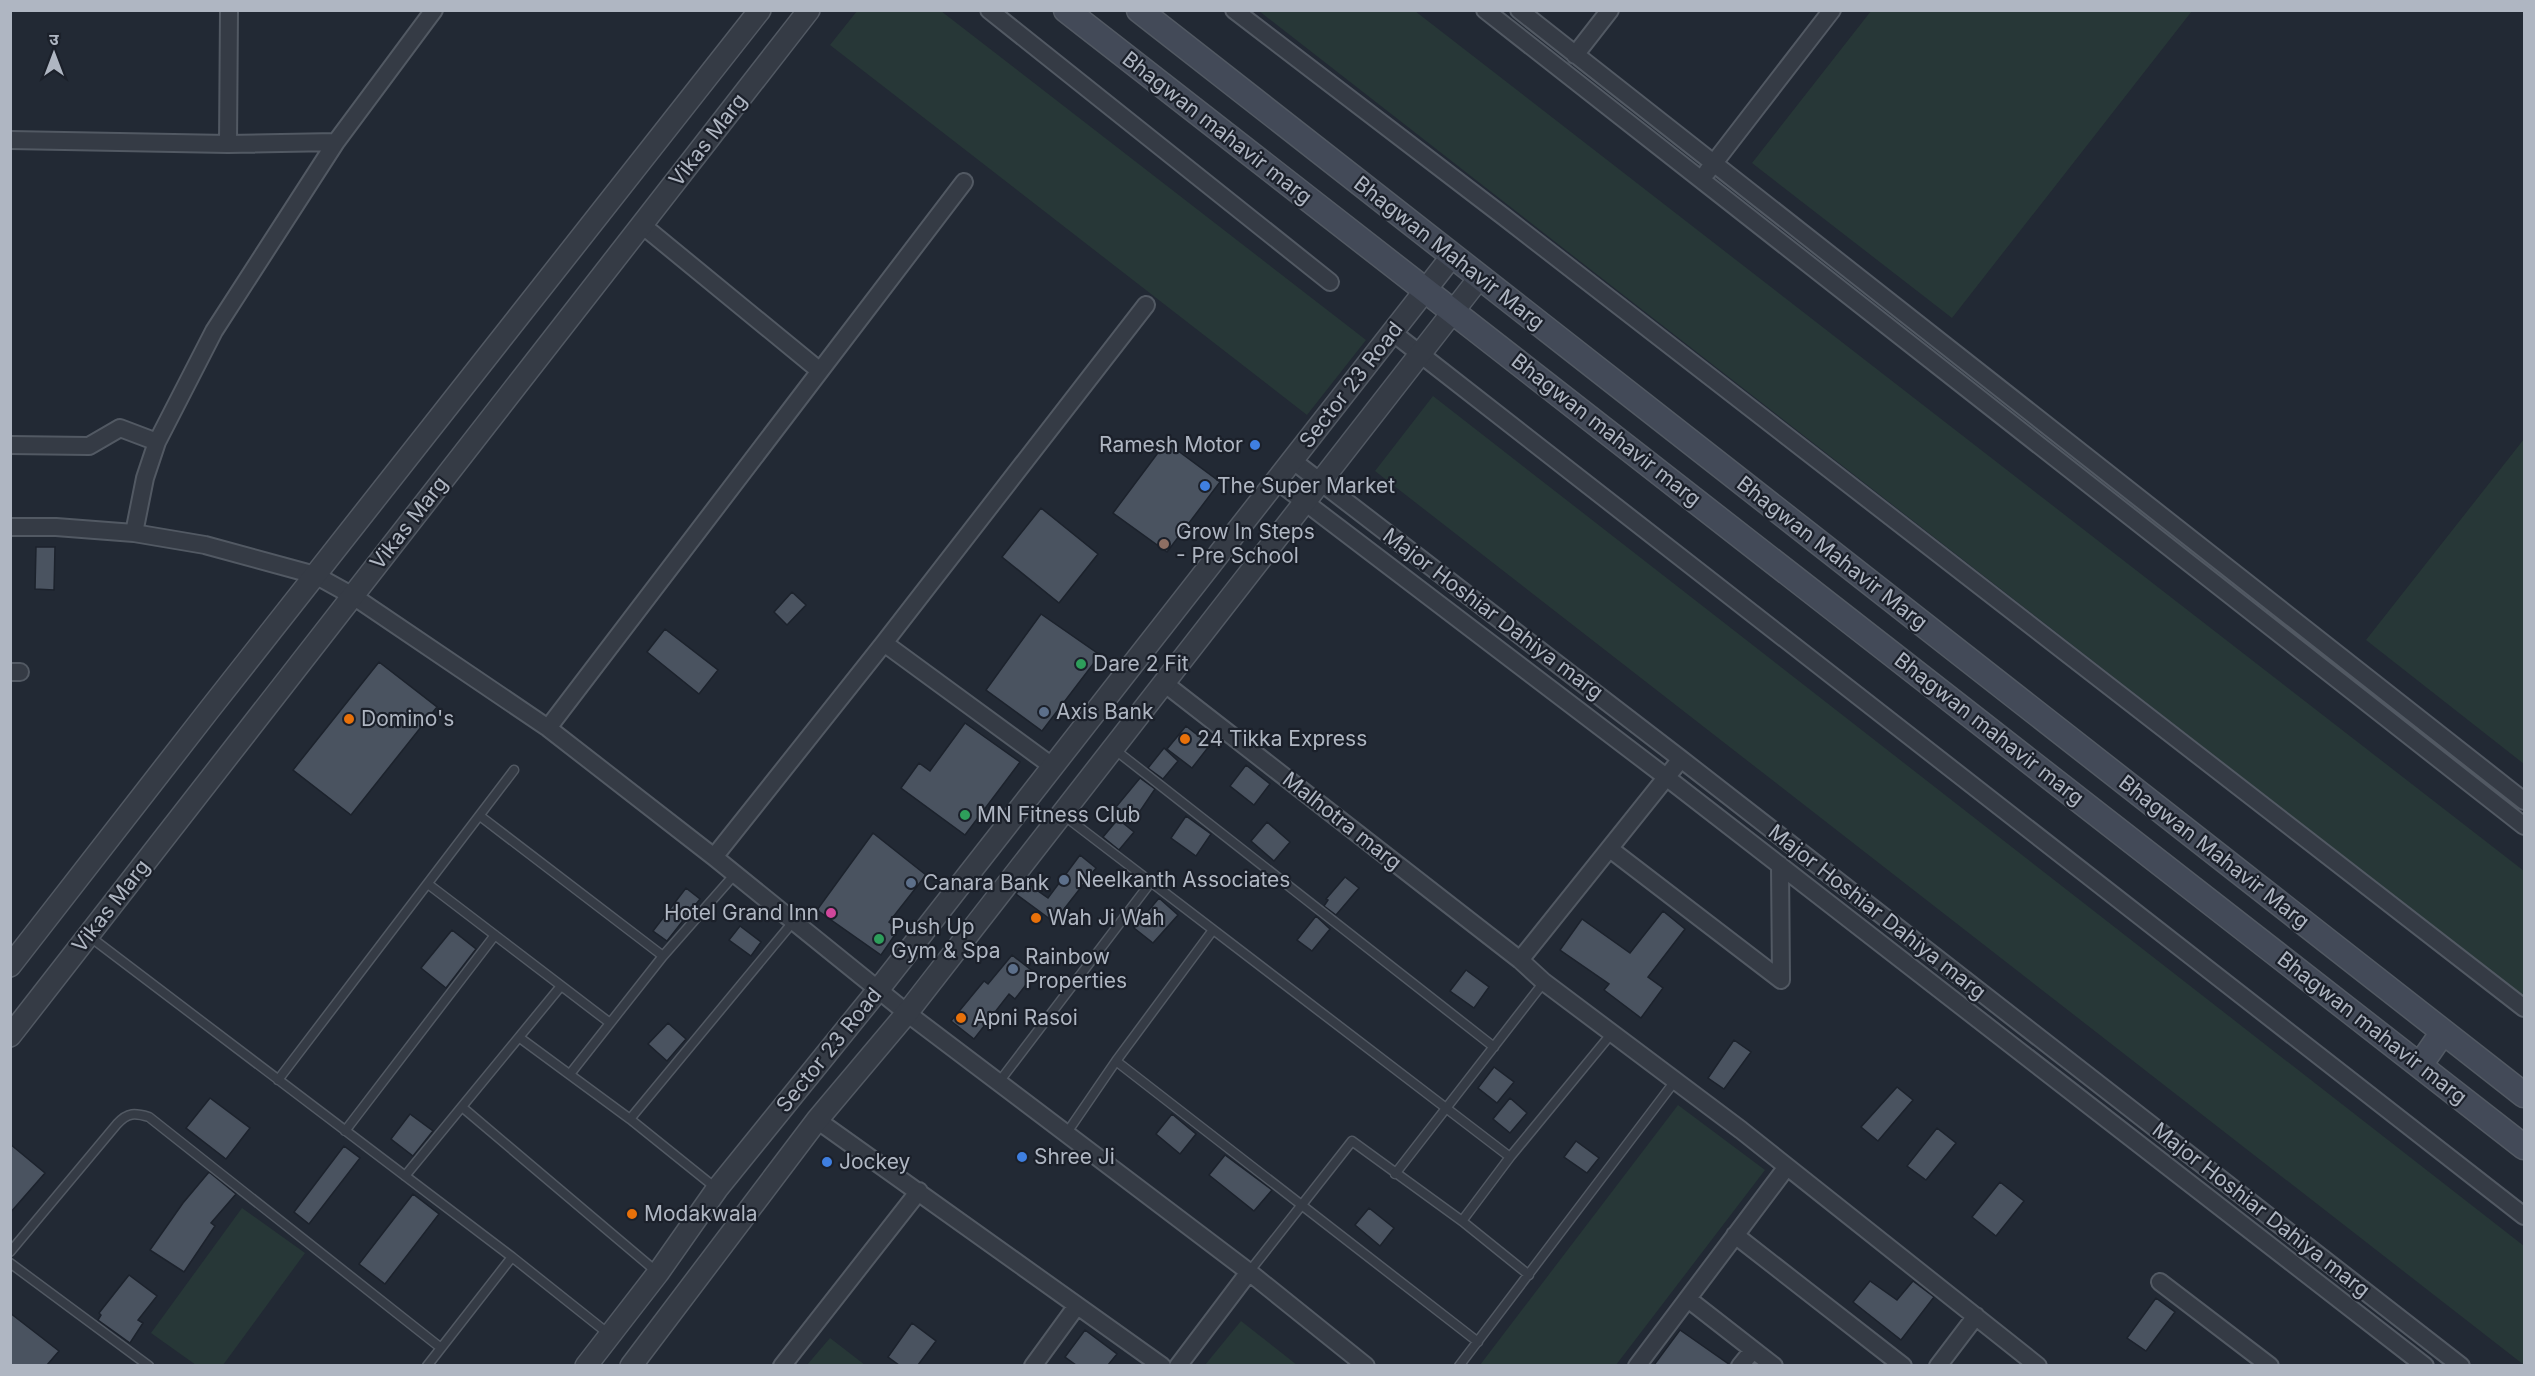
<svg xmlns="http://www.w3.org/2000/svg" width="2535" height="1376" viewBox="0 0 2535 1376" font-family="Inter,'Noto Sans Devanagari',sans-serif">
	<rect width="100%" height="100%" fill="#222934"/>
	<path fill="#273737" d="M857 11H941L1366 340 1307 415 830 45Z
		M1259 11H1415L2524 871V997Z
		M1871 11V10L2192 11 1952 318 1752 163Z
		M1433 396 2524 1246V1365L1375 471Z
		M2524 439V764L2366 640Z
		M1678 1105 1765 1170 1616 1365H1480Z
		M242 1208 305 1253 223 1365H196L151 1333Z
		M1241 1321 1297 1365H1205Z
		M830 1338 865 1365H807Z"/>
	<path fill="#4a5360" stroke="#1c222c" stroke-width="1.5" d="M1166 442 1220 482 1167 552 1113 513Z
		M1041 508 1098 554 1059 603 1002 557Z
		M36 547H55L54 590 35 589Z
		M792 592 806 605 787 625 774 612Z
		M1041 614 1100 655 1042 731 986 690Z
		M665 629 718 670 699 694 647 652Z
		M379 662 437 707 351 815 293 770Z
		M965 723 1020 762 965 835 901 788 919 763 930 771Z
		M1186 726 1210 745 1192 768 1167 749Z
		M1164 748 1178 761 1163 779 1148 768Z
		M1246 765 1270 784 1254 805 1230 786Z
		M1140 778 1155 789 1134 820 1116 807Z
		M1186 816 1211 834 1196 856 1171 838Z
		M1118 819 1134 832 1119 850 1103 837Z
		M1267 822 1290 842 1274 861 1251 841Z
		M873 833 926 875 889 922 899 929 881 955 817 910Z
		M1080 855 1096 868 1054 922 1016 894 1025 882 1048 898Z
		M1345 877 1359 888 1336 915 1324 906 1328 900 1326 899Z
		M686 888 700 899 667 941 653 931Z
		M1159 898 1178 915 1153 943 1134 928Z
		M1663 911 1685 929 1648 977 1663 988 1641 1018 1604 990 1609 984 1560 950 1582 919 1630 953Z
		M1316 916 1330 929 1312 951 1297 940Z
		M740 926 761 942 751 956 729 940Z
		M452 930 476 949 446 988 421 968Z
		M1012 955 1035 973 1015 999 1009 994 974 1039 951 1021 984 981 988 984Z
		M1466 970 1489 987 1474 1008 1450 991Z
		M668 1023 686 1039 667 1061 648 1044Z
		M1734 1040 1751 1052 1724 1089 1708 1078Z
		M1494 1067 1514 1082 1497 1103 1478 1088Z
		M1897 1087 1913 1100 1878 1141 1861 1127Z
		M210 1098 250 1128 226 1159 186 1128Z
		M1510 1098 1527 1113 1510 1133 1493 1119Z
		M410 1114 433 1131 413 1156 391 1139Z
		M1172 1114 1196 1134 1180 1154 1156 1134Z
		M1937 1128 1956 1143 1926 1180 1907 1166Z
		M1576 1141 1599 1158 1587 1173 1564 1157Z
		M10 1144 45 1173 10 1213Z
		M344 1146 360 1158 309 1224 294 1212Z
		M1225 1155 1272 1190 1254 1211 1209 1175Z
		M209 1172 236 1194 211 1223 215 1226 184 1272 150 1250 183 1203Z
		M2000 1182 2024 1201 1996 1236 1972 1217Z
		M413 1194 439 1214 385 1284 359 1264Z
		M1369 1208 1394 1228 1380 1246 1355 1225Z
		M129 1275 157 1296 138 1320 143 1323 130 1343 98 1320 101 1315 99 1313Z
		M1870 1281 1897 1300 1913 1281 1934 1297 1901 1340 1853 1302Z
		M2156 1298 2175 1312 2146 1351 2127 1338Z
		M10 1313 59 1351 47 1365H10Z
		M912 1323 936 1341 918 1365H899L888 1357Z
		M1085 1330 1117 1354 1108 1365H1076L1065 1357Z
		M1680 1330 1730 1365H1654Z"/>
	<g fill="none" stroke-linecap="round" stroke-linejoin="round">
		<g stroke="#525963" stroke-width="11">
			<path id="service" d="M1114 749 1494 1047
				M1062 814 1510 1157
				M480 816 663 956
				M428 884 610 1023
				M89 936 512 1257 610 1335
				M520 1038 630 1119 717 1189
				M1116 1061 1478 1342
				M570 1074 663 956 735 874
				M278 1080 514 770
				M999 1082 1151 882
				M462 1107 657 1272
				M630 1119 793 922
				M345 1131 495 935
				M1066 1134 1116 1061 1213 930
				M1395 1174 1544 982
				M405 1176 561 986
				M1462 1221 1510 1157 1612 1033
				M10 1252 117 1124C128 1112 135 1113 149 1117L441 1348
				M10 1263 149 1366
				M1249 1272 1352 1141 1462 1221 1529 1275
				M427 1366 512 1257
				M1459 1366 1675 1081"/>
		</g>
		<g stroke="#525963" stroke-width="20">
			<path id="minor" d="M989 10 1330 282
				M1234 10 1503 216 2524 1008
				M1485 10 2524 826
				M1519 10 2524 801
				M1575 55 1610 10
				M10 140 228 144 336 142
				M228 144 229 10
				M1707 172 1832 10
				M642 225 820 371
				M1392 332 2524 1216
				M10 445 89 446 120 428 157 442
				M1292 460 1681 759 2461 1366
				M1276 480 1666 777 2425 1366
				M10 527H56L134 533 205 545 315 575 353 596 548 728 714 857 907 1013 1249 1272 1366 1366
				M134 533 145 478 157 442 214 331 336 142 434 10
				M884 643 1052 766
				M10 672H20
				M1164 683 1520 960 1544 982 1741 1130 2038 1366
				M548 728 964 182
				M1610 849 1781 980 1780 865
				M714 857 884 643 1146 305
				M1520 960 1681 759
				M817 1120 1162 1366
				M1735 1235 1903 1366
				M2160 1282 2270 1366
				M1688 1299 1774 1366
				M782 1366 919 1191
				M1033 1366 1076 1307
				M1178 1366 1249 1272
				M1637 1366 1786 1168
				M1740 1366 1753 1350
				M1938 1366 1976 1316"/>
		</g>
		<g stroke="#525963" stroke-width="24">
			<path id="tertiary" d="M10 966 209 710 760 10
				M10 1036 809 10
				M586 1366 658 1273 717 1189 878 990 1452 256
				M631 1366 817 1120 907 1013 1480 277"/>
		</g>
		<g stroke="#525963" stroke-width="27">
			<path id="secondary" d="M1066 10 2524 1147
				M1139 10 2524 1095
				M2420 1065 2443 1032"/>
		</g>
		<use href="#service" stroke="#353b45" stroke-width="8"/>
		<use href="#minor" stroke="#353b45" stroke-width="16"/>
		<use href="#tertiary" stroke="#353b45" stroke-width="21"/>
		<use href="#secondary" stroke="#434a58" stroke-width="24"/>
	</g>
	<g fill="#3f7fe0" stroke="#1b202a" stroke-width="2">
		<circle cx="1255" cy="445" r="6"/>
		<circle cx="1205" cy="486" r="6"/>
		<circle cx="1022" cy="1157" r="6"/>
		<circle cx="827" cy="1162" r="6"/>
	</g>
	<circle fill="#8d6e63" stroke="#1b202a" stroke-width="2" cx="1164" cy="544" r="6"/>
	<g fill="#2e9e5b" stroke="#1b202a" stroke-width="2">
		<circle cx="1081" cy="664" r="6"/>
		<circle cx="965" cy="815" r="6"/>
		<circle cx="879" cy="939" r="6"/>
	</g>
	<g fill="#5c6f8a" stroke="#1b202a" stroke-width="2">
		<circle cx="1044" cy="712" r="6"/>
		<circle cx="1064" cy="880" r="6"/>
		<circle cx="911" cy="883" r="6"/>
		<circle cx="1013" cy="969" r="6"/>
	</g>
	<g fill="#e8710a" stroke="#1b202a" stroke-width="2">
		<circle cx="349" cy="719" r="6"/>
		<circle cx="1185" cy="739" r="6"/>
		<circle cx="1036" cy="918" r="6"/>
		<circle cx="961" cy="1018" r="6"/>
		<circle cx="632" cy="1214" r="6"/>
	</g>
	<circle fill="#d1479c" stroke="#1b202a" stroke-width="2" cx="831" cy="913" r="6"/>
	<g text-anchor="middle" stroke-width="4.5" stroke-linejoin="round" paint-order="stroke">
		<g font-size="21" fill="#afb6c2" stroke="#1b202a">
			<text transform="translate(1217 128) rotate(38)" y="7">Bhagwan mahavir marg</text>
			<text transform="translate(708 140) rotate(-52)" y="7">Vikas Marg</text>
			<text transform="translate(1449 253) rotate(38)" y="7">Bhagwan Mahavir Marg</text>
			<text transform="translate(1351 385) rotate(-52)" y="7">Sector 23 Road</text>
			<text transform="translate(1606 430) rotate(38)" y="7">Bhagwan mahavir marg</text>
			<text transform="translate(409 523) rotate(-52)" y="7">Vikas Marg</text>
			<text transform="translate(1832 553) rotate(38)" y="7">Bhagwan Mahavir Marg</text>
			<text transform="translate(1493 614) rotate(37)" y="7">Major Hoshiar Dahiya marg</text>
			<text transform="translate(1989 729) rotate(38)" y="7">Bhagwan mahavir marg</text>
			<text transform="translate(1342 821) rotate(38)" y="7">Malhotra marg</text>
			<text transform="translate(2214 852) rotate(38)" y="7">Bhagwan Mahavir Marg</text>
			<text transform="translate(111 906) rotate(-52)" y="7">Vikas Marg</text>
			<text transform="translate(1877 912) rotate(38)" y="7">Major Hoshiar Dahiya marg</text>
			<text transform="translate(2372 1028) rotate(38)" y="7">Bhagwan mahavir marg</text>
			<text transform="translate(829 1050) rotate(-51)" y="7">Sector 23 Road</text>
			<text transform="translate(2261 1210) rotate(38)" y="7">Major Hoshiar Dahiya marg</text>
		</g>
		<g font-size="21" fill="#afb6c2" stroke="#1b202a" text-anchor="start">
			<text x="1243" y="452" text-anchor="end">Ramesh Motor</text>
			<text x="1217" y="493">The Super Market</text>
			<text x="1176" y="539">Grow In Steps<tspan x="1176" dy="24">- Pre School</tspan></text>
			<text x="1093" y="671">Dare 2 Fit</text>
			<text x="1056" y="719">Axis Bank</text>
			<text x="361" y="726">Domino's</text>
			<text x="1197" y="746">24 Tikka Express</text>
			<text x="977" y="822">MN Fitness Club</text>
			<text x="1076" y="887">Neelkanth Associates</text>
			<text x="923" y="890">Canara Bank</text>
			<text x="819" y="920" text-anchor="end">Hotel Grand Inn</text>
			<text x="1048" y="925">Wah Ji Wah</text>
			<text x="891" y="934">Push Up<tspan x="891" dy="24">Gym &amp; Spa</tspan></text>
			<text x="1025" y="964">Rainbow<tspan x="1025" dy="24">Properties</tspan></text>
			<text x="973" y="1025">Apni Rasoi</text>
			<text x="1034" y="1164">Shree Ji</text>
			<text x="839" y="1169">Jockey</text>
			<text x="644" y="1221">Modakwala</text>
		</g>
	</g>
	<rect width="2535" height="1376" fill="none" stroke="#afb6c2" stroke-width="24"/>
	<g transform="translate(54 54)" stroke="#1b202a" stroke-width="4.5" paint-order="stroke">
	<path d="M0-4.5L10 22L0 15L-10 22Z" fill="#afb6c2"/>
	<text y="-9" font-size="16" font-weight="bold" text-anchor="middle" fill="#afb6c2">उ</text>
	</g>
</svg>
